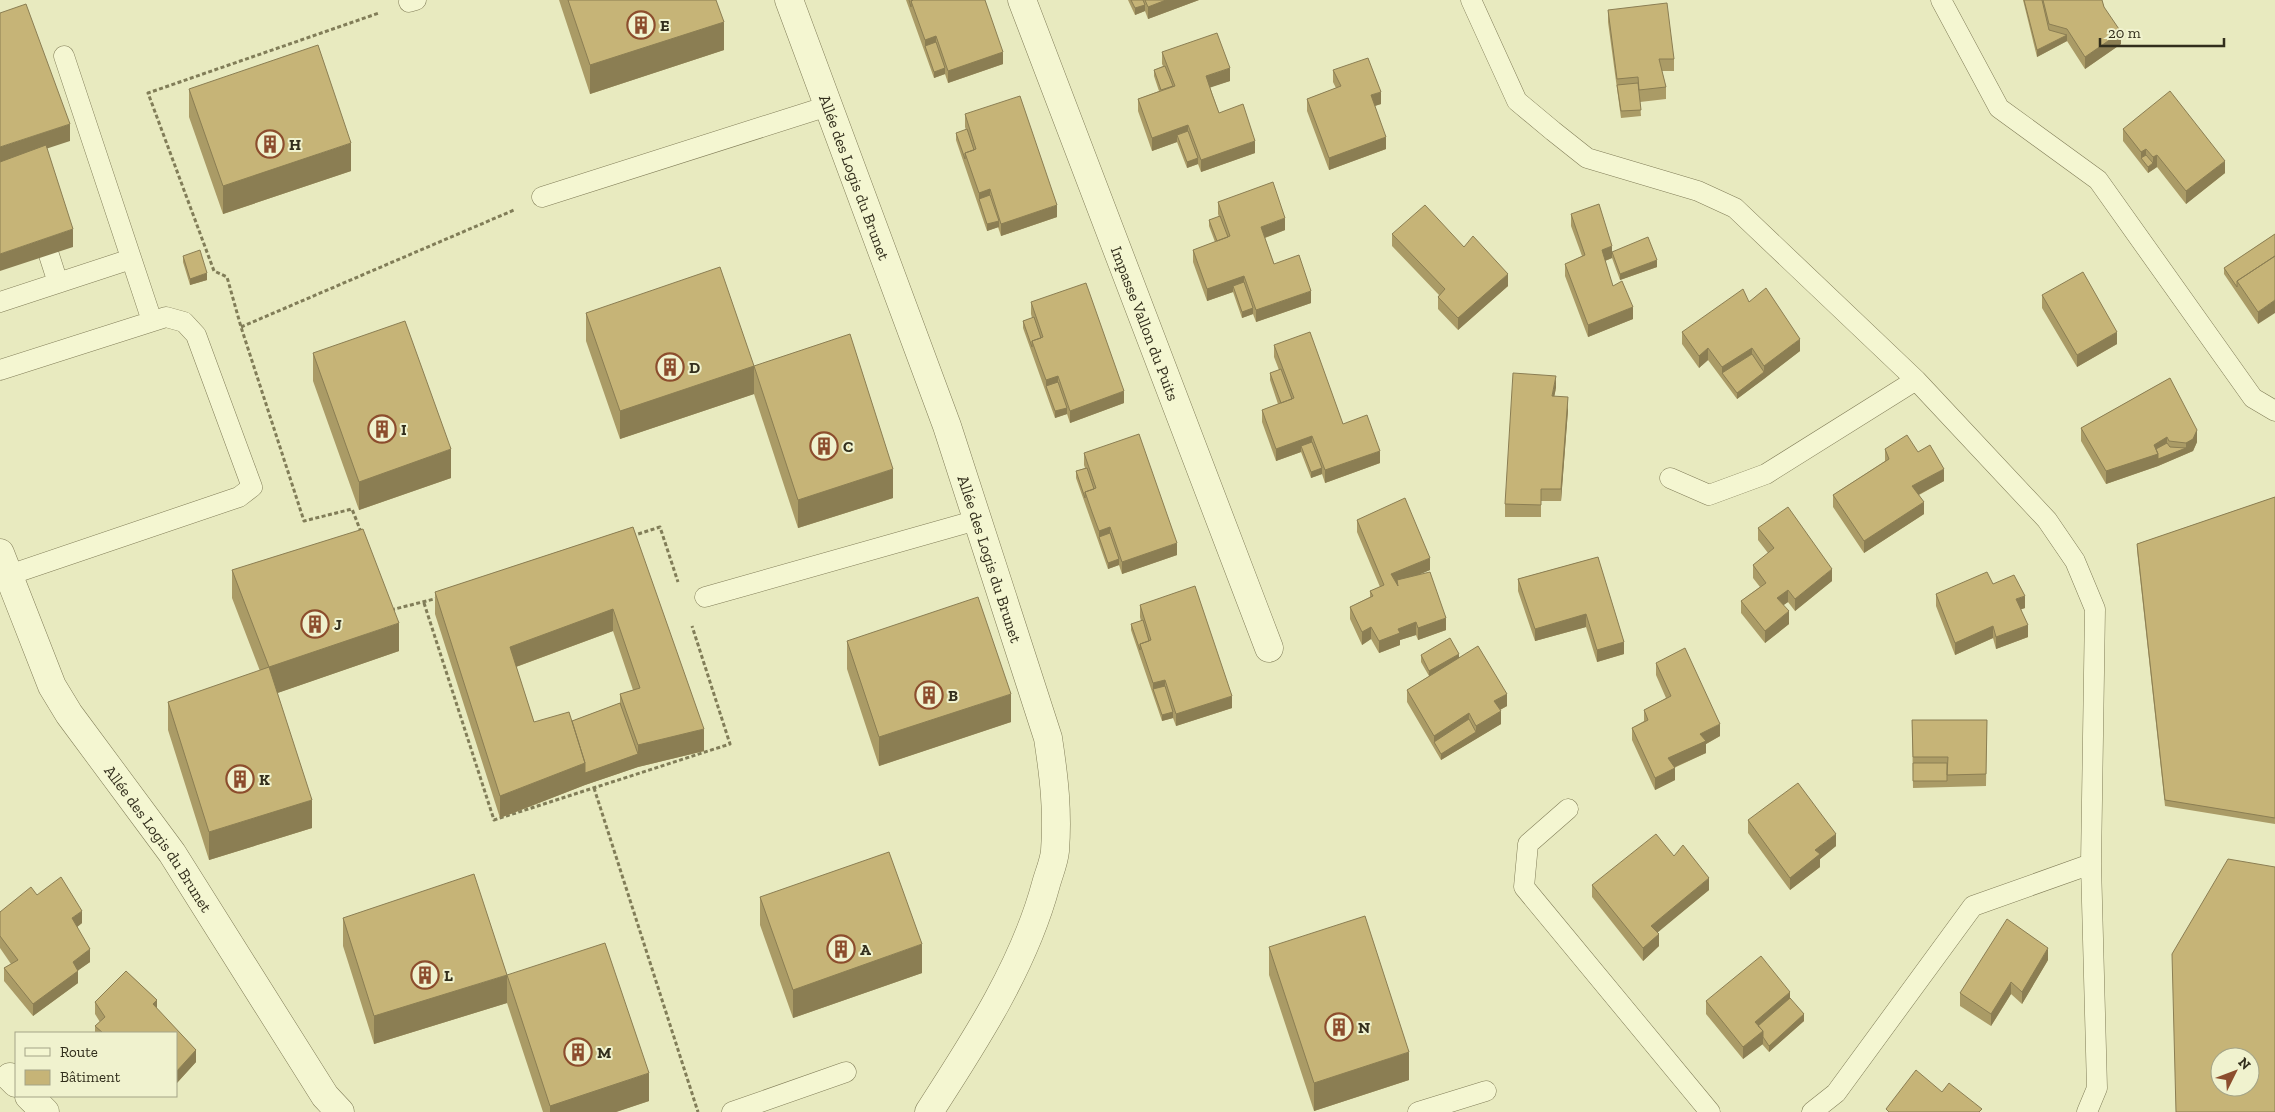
<svg xmlns="http://www.w3.org/2000/svg" width="2275" height="1112" viewBox="0 0 2275 1112" font-family="'Zilla Slab',serif">
	<rect width="100%" height="100%" fill="#e8eabf"/>
	<g fill="none" stroke-linecap="round" stroke-linejoin="round">
		<g stroke="#817d58" stroke-width="21">
			<path id="lane" d="M1471 0 1517 101 1553 131 1587 158 1698 191 1735 208 1916 380 2047 520 2075 561 2095 609 2091 864 2097 1088 2087 1112
				M1941 0 1999 108 2098 180 2253 398 2275 411
				M409 2 416 0
				M64 56 152 321
				M542 197 828 106
				M49 255 58 283
				M0 302 131 259
				M0 370 166 317 184 322 196 335 252 487 239 497 0 578
				M1670 478 1709 495 1766 474 1916 380
				M705 597 977 520
				M1568 809 1528 844 1524 887 1710 1112
				M732 1112 846 1072
				M1418 1112 1486 1091
				M1812 1112 1836 1093 1973 906 2091 864"/>
		</g>
		<g stroke="#817d58" stroke-width="29">
			<g id="street">
				<path id="s1" d="M789 0 947 426 1048 738C1054 777 1058 811 1055 851 1054 862 1049 873 1046 884 1024 966 975 1041 929 1112"/>
				<path id="s2" d="M1022 0 1269 648"/>
				<path id="s3" d="M0 553 52 686 69 714 172 853 325 1096 340 1112"/>
				<path d="M10 1077 16 1083"/>
				<path d="M29 1096 45 1112"/>
			</g>
		</g>
		<path stroke="#817d58" stroke-width="3" stroke-dasharray="4 2.5" stroke-linecap="butt" d="M241 327 514 210
			M361 532 352 509 304 521 241 327 227 277 214 271 148 93 379 13
			M632 536 660 527 678 582
			M424 603 494 820 730 744 692 626
			M391 610 438 598
			M594 788 698 1112"/>
		<use href="#lane" stroke="#f4f6d1" stroke-width="20"/>
		<use href="#street" stroke="#f4f6d1" stroke-width="28"/>
	</g>
	<path fill="#aa9b66" fill-rule="evenodd" d="M559 0H716L724 50 590 94Z
		M906 0H985L1003 64 948 83 945 74 934 78Z
		M1128 0H1199L1148 19 1145 11 1135 15Z
		M2023 0H2102L2104 7 2121 44 2085 69 2067 41 2037 57Z
		M1608 10 1674 59V71H1662L1666 87V99L1640 102 1641 116 1621 118 1608 22Z
		M1162 52 1230 81 1210 87 1219 113 1255 153 1201 172 1198 164 1187 168 1177 142 1152 151 1138 111V99L1159 91 1154 76V70L1163 66 1162 64Z
		M1333 70 1381 104 1375 106 1386 149 1329 170 1307 111V99L1336 88 1333 82Z
		M189 89 351 171 223 214 189 117Z
		M965 114 1057 217 1001 236 998 227 987 231 956 140V133L966 130 965 127Z
		M2123 129 2225 173 2186 204 2157 167 2148 173 2123 141Z
		M1218 202 1285 230 1265 238 1274 264 1311 303 1256 322 1253 314 1242 318 1233 292 1207 301 1193 262V250L1215 242 1209 226V220L1219 217 1218 214Z
		M1571 214 1612 252 1657 267 1620 280 1612 258 1605 261 1613 286 1633 319 1588 337 1565 276V264L1582 256 1571 226Z
		M1392 234 1464 247 1508 286 1458 330 1438 309V297L1439 295 1392 246Z
		M2275 234 2258 324 2224 274V268Z
		M183 256 207 280 190 285 183 262Z
		M2042 295 2117 344 2077 367 2042 308Z
		M1031 302 1124 403 1070 423 1067 414 1055 418 1023 328V321L1032 318 1031 314Z
		M1749 302 1800 351 1737 399 1708 360 1699 368 1682 344V332Z
		M586 313 754 366 893 498 798 528 754 394 620 439 586 341Z
		M1274 345 1343 424 1380 463 1325 483 1322 474 1311 478 1301 452 1276 461 1262 422V410L1278 404 1270 380V373L1279 370 1274 357Z
		M313 353 451 478 359 510 313 381Z
		M2170 378 2197 442 2193 451 2158 466 2106 484 2081 441V428Z
		M1556 388 1554 396 1568 410 1561 501H1541V517H1505V504Z
		M1885 449 1918 452 1944 481 1919 495 1924 514 1864 553 1833 507V495L1885 461Z
		M1084 453 1177 555 1122 574 1119 565 1108 569 1076 478V471L1085 468 1084 465Z
		M2275 497V824L2165 806 2137 550V544Z
		M1357 520 1430 570 1419 574 1446 630 1418 640 1416 635 1400 640V645L1379 653 1371 639 1362 645 1350 619V607L1370 597V591L1380 587 1357 532Z
		M633 527 704 751 638 767 585 785 500 818 435 614V592ZM613 631 633 690 620 694V703L572 721 534 722 516 667Z
		M1758 528 1832 581 1795 611 1788 602 1783 605 1789 624 1765 643 1741 613V601L1760 587 1753 578V565L1768 553 1758 540Z
		M1598 557 1624 654 1597 662 1586 627 1535 641 1518 591V579Z
		M232 570 399 651 277 693 312 828 209 860 168 730V702L260 671 232 598Z
		M1936 594 2025 608 2021 609 2028 637 1996 649 1993 638 1955 655 1936 606Z
		M1140 605 1232 708 1176 726 1173 718 1162 721 1131 630V624L1141 621 1140 617Z
		M847 641 1011 722 879 766 847 669Z
		M1421 655 1459 658 1507 706 1500 710 1501 724 1441 760 1407 702V690L1429 676 1421 662Z
		M1656 663 1720 736 1706 744V753L1674 768 1675 780 1655 790 1632 740V728L1644 721V710L1666 698 1656 675Z
		M1912 720H1987L1986 786 1913 788Z
		M1748 820 1836 846 1820 859V867L1790 890 1748 833Z
		M1592 885 1709 890 1657 932 1659 946 1643 961 1592 897Z
		M37 895 82 923 77 927 90 962 77 971 78 983 33 1016 4 981V968L11 964 0 948V912Z
		M760 897 922 973 793 1018 760 925Z
		M343 918 507 1003 374 1044 343 946Z
		M1269 947 1409 1080 1314 1111 1269 975Z
		M2048 960 2022 1004 2011 994 1991 1026 1960 1006V993Z
		M126 971 157 1000V1009L196 1050V1062L176 1084V1033H95V1026L100 1022 95 1014V1002Z
		M507 975 649 1101 616 1112H543L507 1003Z
		M1790 998 1804 1021 1769 1052 1762 1044 1743 1059 1706 1014V1001Z"/>
	<path fill="#8b7e53" d="M1166 0H1199L1148 19V7Z
		M1145 5V11L1135 15V8Z
		M724 22V50L590 94V65Z
		M2121 32V44L2085 69V57Z
		M2067 35V41L2037 57V50Z
		M936 36V49L925 46V53V40Z
		M1003 52V64L948 83V71Z
		M945 68V74L934 78V72Z
		M1230 68V81L1206 89V76Z
		M1381 92V104L1371 107V95Z
		M70 124V141L0 164V147Z
		M1188 125V138L1177 135V142L1152 151V138Z
		M1386 137V149L1329 170V158Z
		M1255 141V153L1201 172V160Z
		M351 143V171L223 214V186Z
		M2146 149V161L2141 158V165V152Z
		M2157 155V167L2148 173V167L2153 163V157Z
		M1198 158V164L1187 168V162Z
		M2225 161V173L2186 204V191Z
		M990 189V201L979 199V193Z
		M1057 205V217L1001 236V224Z
		M1285 218V230L1261 239V227Z
		M999 221V227L987 231V224Z
		M73 229V247L0 271V254Z
		M1612 246V258L1602 262V250Z
		M1657 260V267L1620 280V274Z
		M207 273V280L190 285V279Z
		M1508 274V286L1458 330V318Z
		M1244 276V288L1233 286V292L1207 301V289Z
		M1311 291V303L1256 322V310Z
		M2275 300V313L2258 324V312Z
		M1633 307V319L1588 337V325Z
		M1253 308V314L1242 318V312Z
		M2117 332V344L2077 367V355Z
		M1800 339V351L1764 379V366Z
		M1708 348V360L1699 368V356Z
		M1752 348V360L1722 373V367Z
		M754 366V394L620 439V411Z
		M1764 372V379L1737 399V393Z
		M1058 376V389L1046 386V392V380Z
		M1556 376V388L1552 408V396Z
		M1124 391V403L1070 423V411Z
		M1568 397V410L1561 501V489Z
		M1067 408V414L1055 418V411Z
		M2197 430V442L2193 451 2158 466 2106 484V471L2167 437V449L2186 448V443Z
		M1312 436V448L1301 446V452L1276 461V449Z
		M451 449V478L359 510V482Z
		M1380 451V463L1325 483V470Z
		M1322 468V474L1311 478V472Z
		M893 469V498L798 528V500Z
		M1944 469V481L1912 498V486Z
		M1924 502V514L1864 553V541Z
		M1110 527V539L1099 537V531Z
		M1177 543V555L1122 574V562Z
		M1430 558V570L1398 584 1397 580V584L1391 574Z
		M1119 559V565L1108 569V563Z
		M1832 569V581L1795 611V599Z
		M1788 590V602L1777 610V598Z
		M2025 596V608L2016 611V599Z
		M613 609V631L510 669V647Z
		M1789 611V624L1765 643V631Z
		M1586 614V627L1535 641V629Z
		M1446 618V630L1418 640V628Z
		M1416 622V635L1400 640V645L1379 653V641L1398 629Z
		M399 623V651L269 696V667Z
		M2028 625V637L1996 649V637Z
		M1993 626V638L1955 655V643Z
		M1371 627V639L1362 645V632Z
		M1624 642V654L1597 662V650Z
		M1459 654V661L1429 678V671Z
		M1165 680V692L1153 689V695V683Z
		M1011 694V722L879 766V737Z
		M1507 694V706L1494 713V701Z
		M1232 696V708L1176 726V714Z
		M1501 711V724L1441 760V754L1476 732V726Z
		M1173 712V718L1162 721V715Z
		M1469 713V726L1434 742V736Z
		M1720 724V736L1706 744V753L1668 770V758L1700 734Z
		M704 729V751L638 767 585 785 500 818V796L585 763 638 754V745Z
		M1675 768V780L1655 790V778Z
		M312 800V828L209 860V832Z
		M1836 834V846L1820 859V867L1790 890V878L1815 850Z
		M1709 878V890L1651 938V926Z
		M82 911V923L72 931V918Z
		M1659 934V946L1643 961V948Z
		M922 944V973L793 1018V990Z
		M2048 948V960L2022 1004V992Z
		M90 949V962L73 974V962Z
		M78 971V983L33 1016V1004Z
		M507 975V1003L374 1044V1016Z
		M2011 982V994L1991 1026V1014Z
		M1790 992V1004L1758 1032 1755 1022Z
		M157 1000V1012L153 1004Z
		M1804 1014V1021L1769 1052V1046Z
		M1763 1031V1044L1743 1059V1047Z
		M196 1050V1062L176 1084V1072Z
		M1409 1052V1080L1314 1111V1083Z
		M649 1073V1101L616 1112H550V1106Z"/>
	<path fill="#c6b477" stroke="#8b7e53" fill-rule="evenodd" d="M568 0H716L724 22 590 65Z
		M909 0H913L911 1V7Z
		M913 0H985L1003 52 948 71 936 36 925 40 911 1Z
		M1131 0H1143L1145 5 1135 8Z
		M1145 0H1166L1148 7Z
		M2024 0H2042L2049 30 2067 35 2037 50Z
		M2043 0H2102L2104 7 2121 32 2085 57 2067 29 2049 24Z
		M1667 3 1674 59H1659L1666 87 1639 90 1638 77 1617 79 1608 10Z
		M26 4 70 124 0 147V13Z
		M1217 33 1230 68 1206 76 1212 94 1219 113 1243 104 1255 141 1201 160 1188 125 1152 138 1138 99 1175 86 1162 52Z
		M936 42 945 68 934 72 925 46Z
		M318 45 351 143 223 186 189 89Z
		M1368 58 1381 92 1371 95 1386 137 1329 158 1307 99 1341 86 1333 70Z
		M1165 66 1173 86 1161 90 1154 70Z
		M1638 83 1641 110 1621 111 1617 85Z
		M2170 91 2225 161 2186 191 2157 155 2153 157 2146 149 2141 152 2123 129Z
		M1020 96 1057 205 1001 224 990 189 979 193 965 153 976 149 965 114Z
		M967 129 974 150 965 153V159L956 133Z
		M1188 131 1198 158 1187 162 1177 135Z
		M46 145 73 229 0 254V162Z
		M2146 155 2153 163 2148 167 2141 158Z
		M1273 182 1285 218 1261 227 1274 264 1299 255 1311 291 1256 310 1244 276 1207 289 1193 250 1230 236 1218 202Z
		M990 195 999 221 987 224 979 199Z
		M1599 204 1612 246 1602 250 1613 286 1622 281 1633 307 1588 325 1565 264 1585 255 1571 214Z
		M1425 205 1464 247 1473 236 1508 274 1458 318 1438 297 1445 289 1392 234Z
		M1220 216 1228 237 1217 241 1209 220Z
		M2275 234V256L2237 281V287L2224 268Z
		M1648 237 1657 260 1620 274 1612 252Z
		M200 250 207 273 190 279 183 256Z
		M2275 256V300L2258 312 2237 281Z
		M720 267 754 366 620 411 586 313Z
		M2083 272 2117 332 2077 355 2042 295Z
		M1244 282 1253 308 1242 312 1233 286Z
		M1086 283 1124 391 1070 411 1058 376 1046 380 1039 361 1032 341 1043 337 1031 302Z
		M1766 288 1800 339 1764 366 1752 348 1722 367 1708 348 1699 356 1682 332 1743 289 1749 302Z
		M1034 317 1041 338 1032 341V347L1023 321Z
		M405 321 451 449 359 482 313 353Z
		M1310 332 1343 424 1367 415 1380 451 1325 470 1312 436 1276 449 1262 410 1294 398 1274 345Z
		M850 334 893 469 798 500 754 366Z
		M1752 354 1764 372 1737 393 1722 373Z
		M1281 369 1292 399 1281 403 1270 373Z
		M1513 373 1556 376 1552 396 1568 397 1561 489H1541V505L1505 504Z
		M2170 378 2197 430 2193 439 2186 443 2169 441 2167 437 2154 445 2158 454 2106 471 2081 428Z
		M1058 382 1067 408 1055 411 1046 386Z
		M1139 434 1177 543 1122 562 1110 527 1099 531 1092 512 1085 492 1096 488 1084 453Z
		M1907 435 1918 452 1930 445 1944 469 1912 486 1924 502 1864 541 1833 495 1889 459 1885 449Z
		M1312 442 1322 468 1311 472 1301 446Z
		M2167 443 2170 447 2186 448 2158 459V454L2156 449Z
		M1087 468 1094 489 1085 492V498L1076 471Z
		M2275 497V818L2165 800 2137 544Z
		M1405 498 1430 558 1391 574 1398 586 1397 580 1430 572 1446 618 1418 628 1416 622 1398 629 1400 633 1379 641 1371 627 1362 632 1350 607 1373 596 1370 591 1384 585 1357 520Z
		M1788 507 1832 569 1795 599 1788 590 1777 598 1789 611 1765 631 1741 601 1766 583 1753 565 1774 548 1758 528Z
		M633 527 704 729 638 745 620 694 640 688 613 609 510 647 534 722 569 712 585 763 500 796 435 592Z
		M363 529 399 623 269 667 232 570Z
		M1110 533 1119 559 1108 563 1099 537Z
		M1598 557 1624 642 1597 650 1586 614 1535 629 1518 579Z
		M1987 572 1993 584 2014 575 2025 596 2016 599 2028 625 1996 637 1993 626 1955 643 1936 594Z
		M1195 586 1232 696 1176 714 1165 680 1153 683 1140 644 1151 640 1140 605Z
		M978 597 1011 694 879 737 847 641Z
		M1143 620 1149 641 1140 644V650L1131 624Z
		M1450 638 1459 654 1429 671 1421 655Z
		M1478 646 1507 694 1494 701 1501 711 1476 726 1469 713 1434 736 1407 690Z
		M1685 648 1720 724 1700 734 1706 741 1668 758 1675 768 1655 778 1632 728 1648 720 1644 710 1671 696 1656 663Z
		M269 667 312 800 209 832 168 702Z
		M1165 686 1173 712 1162 715 1153 689Z
		M620 703 638 754 585 773V763L572 721Z
		M1469 719 1476 732 1441 754 1434 742Z
		M1912 720H1987L1986 774 1947 775 1948 757H1913Z
		M1913 763H1947V781H1913Z
		M1798 783 1836 834 1815 850 1820 854 1790 878 1748 820Z
		M1656 834 1674 856 1683 845 1709 878 1651 926 1659 934 1643 948 1592 885Z
		M889 852 922 944 793 990 760 897Z
		M2228 859 2275 867V1112H2176L2172 954ZM2220 1057H2250V1087H2220Z
		M474 874 507 975 374 1016 343 918Z
		M61 877 82 911 72 918 90 949 73 962 78 971 33 1004 4 968 18 960 0 936V912L31 887 37 895Z
		M1365 916 1409 1052 1314 1083 1269 947Z
		M2007 919 2048 948 2022 992 2011 982 1991 1014 1960 993Z
		M605 943 649 1073 550 1106 507 975Z
		M1761 956 1790 992 1755 1022 1763 1031 1743 1047 1706 1001Z
		M126 971 157 1000 153 1004 196 1050 176 1072V1033H103L95 1026 105 1017 95 1002Z
		M1790 998 1804 1014 1769 1046 1763 1037V1031L1758 1026Z
		M1916 1070 1942 1092 1949 1083 1982 1109 1979 1112H1889L1886 1109Z"/>
	<defs>
		<g id="building-ring" transform="scale(1.4375)"><circle r="9.5" fill="#f0f2ce" stroke="#8c4d2d" stroke-width="1.5"/><path d="M-4-6H4V6H1V3H-1V6H-4ZM-2.5-4.3h1.7v1.8h-1.7ZM.8-4.3h1.7v1.8H.8ZM-2.5-1h1.7V.8h-1.7ZM.8-1h1.7V.8H.8Z" fill="#8c4d2d"/></g>
	</defs>
	<g fill-rule="evenodd">
		<use href="#building-ring" x="641" y="25"/>
		<use href="#building-ring" x="270" y="144"/>
		<use href="#building-ring" x="670" y="367"/>
		<use href="#building-ring" x="382" y="429"/>
		<use href="#building-ring" x="824" y="446"/>
		<use href="#building-ring" x="315" y="624"/>
		<use href="#building-ring" x="929" y="695"/>
		<use href="#building-ring" x="240" y="779"/>
		<use href="#building-ring" x="841" y="949"/>
		<use href="#building-ring" x="425" y="975"/>
		<use href="#building-ring" x="1339" y="1027"/>
		<use href="#building-ring" x="578" y="1052"/>
	</g>
	<g text-anchor="middle" stroke-width="4" stroke-linejoin="round" paint-order="stroke">
		<g font-size="16" font-weight="bold" fill="#322e1c" stroke="#f0f2ce" text-anchor="start">
			<text x="660" y="31">E</text>
			<text x="289" y="150">H</text>
			<text x="689" y="373">D</text>
			<text x="401" y="435">I</text>
			<text x="843" y="452">C</text>
			<text x="334" y="630">J</text>
			<text x="948" y="701">B</text>
			<text x="259" y="785">K</text>
			<text x="860" y="955">A</text>
			<text x="444" y="981">L</text>
			<text x="1358" y="1033">N</text>
			<text x="597" y="1058">M</text>
		</g>
		<g font-size="16" fill="#322e1c" stroke="#f0f2ce">
			<text dy="6" stroke="none"><textPath href="#s1" startOffset="189">Allée des Logis du Brunet</textPath></text>
			<text dy="6" stroke="none"><textPath href="#s2" startOffset="346">Impasse Vallon du Puits</textPath></text>
			<text dy="6" stroke="none"><textPath href="#s1" startOffset="594">Allée des Logis du Brunet</textPath></text>
			<text dy="6" stroke="none"><textPath href="#s3" startOffset="329">Allée des Logis du Brunet</textPath></text>
		</g>
	</g>
	<rect x="15" y="1032" width="162" height="65" fill="#f0f2ce" stroke="#a4a487"/>
	<rect x="25" y="1048" width="25" height="8" fill="#f4f6d1" stroke="#a4a487"/>
	<text x="60" y="1057" font-size="15" fill="#322e1c">Route</text>
	<rect x="25" y="1070" width="25" height="15" fill="#c6b477" stroke="#a4a487"/>
	<text x="60" y="1082" font-size="15" fill="#322e1c">Bâtiment</text>
	<g transform="translate(2235 1072) rotate(48)"><circle r="24" fill="#f0f2ce" stroke="#a4a487"/>
	<path d="M0-4L9 19L0 12L-9 19Z" fill="#8c4d2d"/>
	<text y="-8" font-size="14" font-weight="bold" text-anchor="middle" fill="#322e1c">N</text>
	</g>
	<path d="M2100 38v8h124v-8" fill="none" stroke="#322e1c" stroke-width="2.5"/>
	<text x="2108" y="38" font-size="15" fill="#322e1c" stroke="#f0f2ce" stroke-width="4" paint-order="stroke">20 m</text>
</svg>
